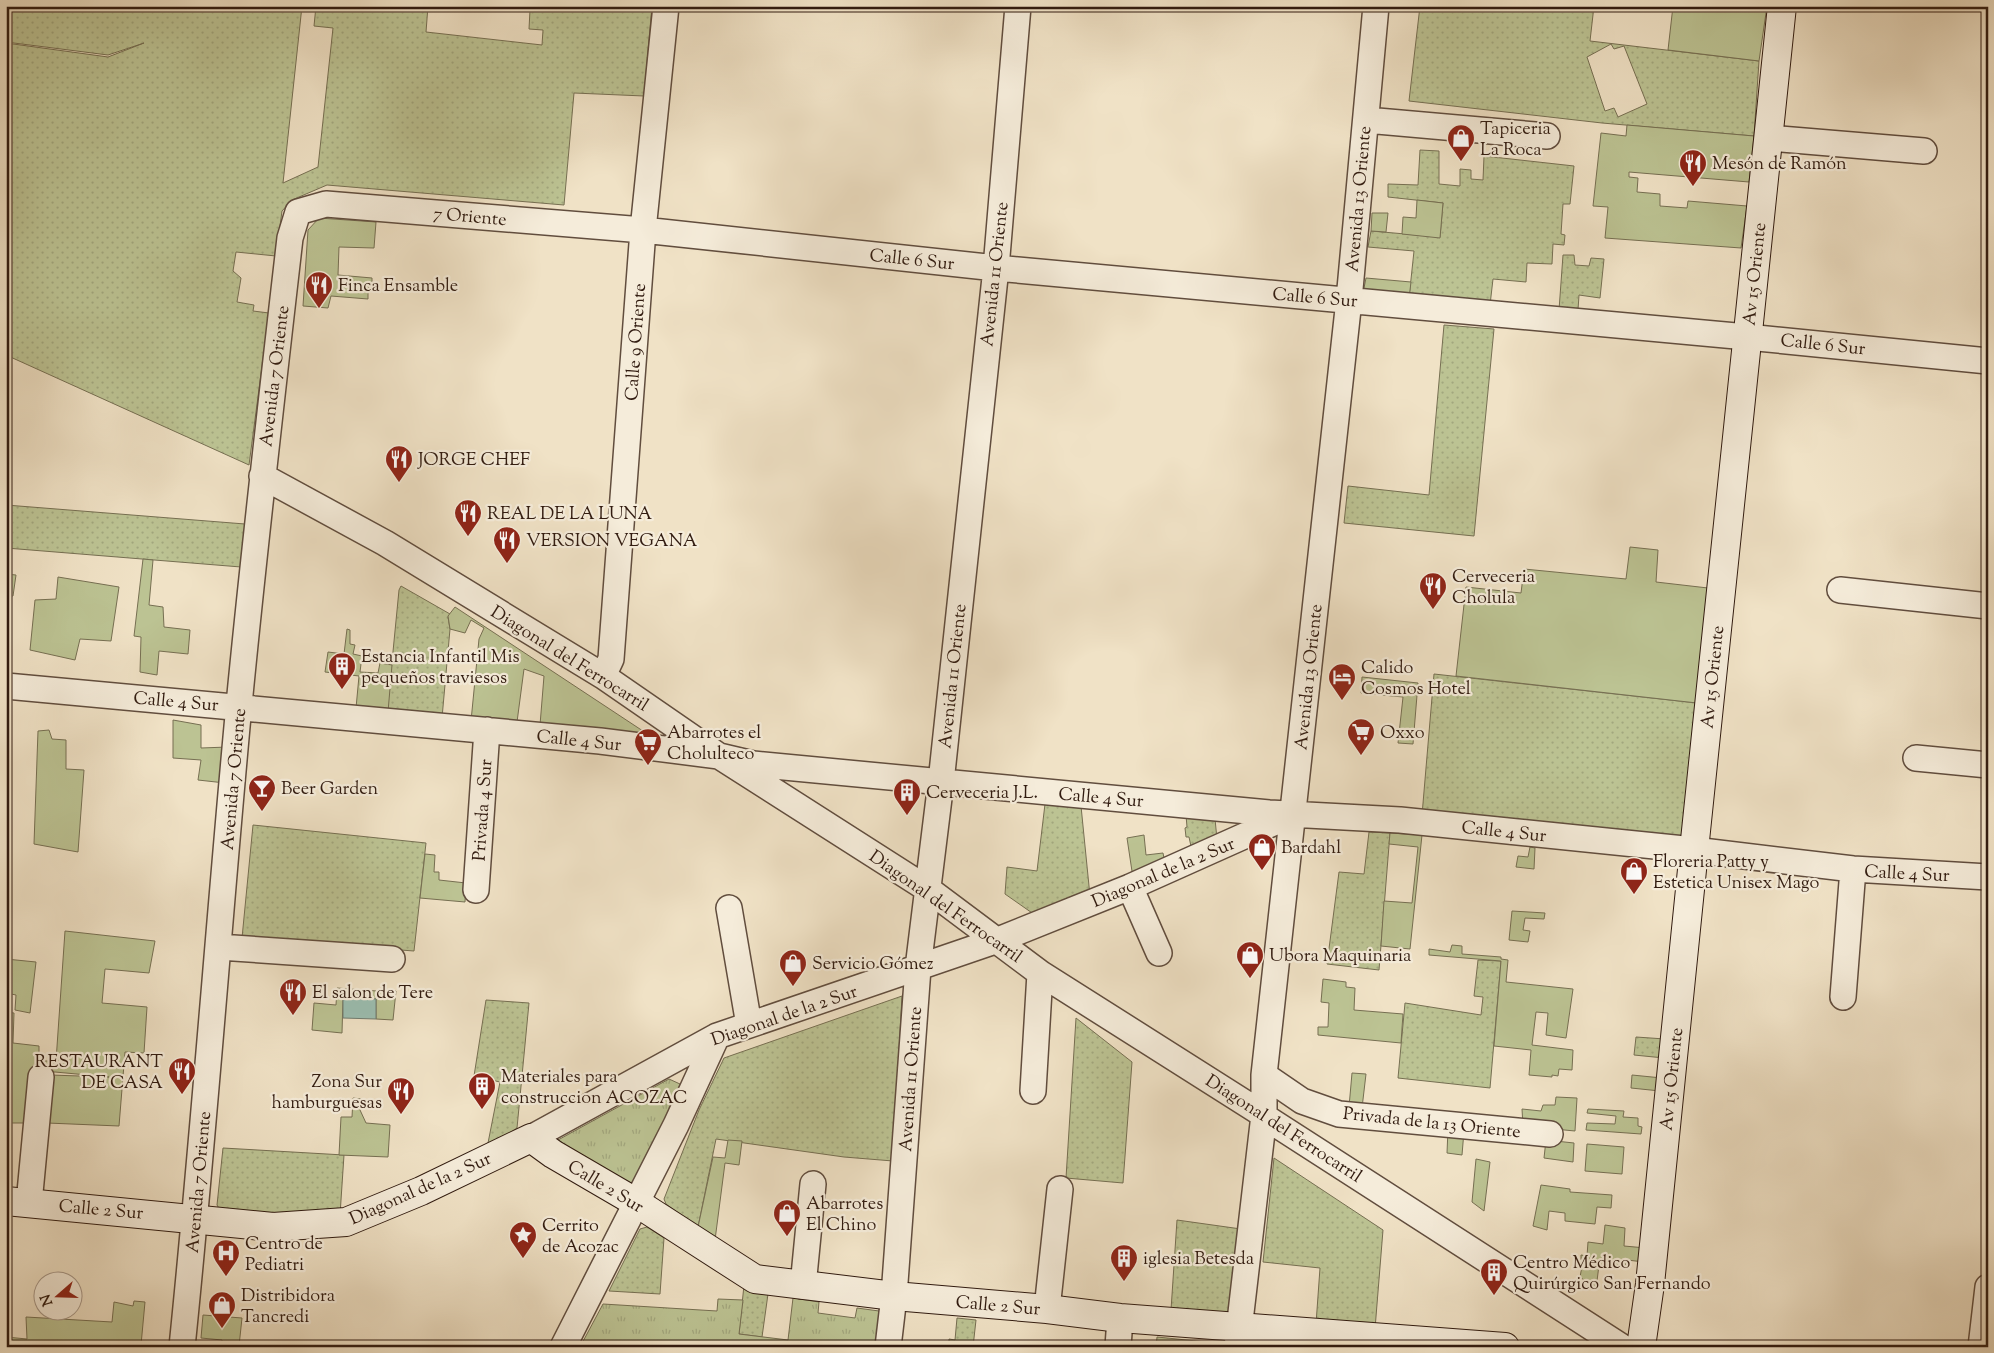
<svg xmlns="http://www.w3.org/2000/svg" width="1994" height="1353" viewBox="0 0 1994 1353" font-family="'Sorts Mill Goudy',serif">
	<defs>
		<pattern id="grass-dots" width="8" height="8" patternUnits="userSpaceOnUse" patternTransform="scale(1.25)"><rect width="8" height="8" fill="#bcc393"/><path d="M2 2h.1M6 6h.1" fill="none" stroke="#a2a77e" stroke-width="1.8" stroke-linecap="round"/></pattern>
		<pattern id="park-tufts" width="24" height="20" patternUnits="userSpaceOnUse" patternTransform="scale(1.25)"><rect width="24" height="20" fill="#bcc393"/><path d="M3 7l-1-3M5 7V3M7 7l1-3M15 17l-1-3M17 17v-4M19 17l1-3" fill="none" stroke="#a2a77e"/></pattern>
	</defs>
	<rect width="100%" height="100%" fill="#f0e2c6"/>
	<filter id="stains"><feTurbulence type="fractalNoise" baseFrequency=".004" numOctaves="4"/><feColorMatrix values="0 0 0 0 .2 0 0 0 0 .09 0 0 0 0 .02 0 0 0 .5 -.17"/></filter>
	<radialGradient id="worn" r=".72"><stop offset=".6" stop-color="#630" stop-opacity="0"/><stop offset="1" stop-color="#630" stop-opacity=".3"/></radialGradient>
	<path fill="url(#grass-dots)" stroke="#766f52" fill-rule="evenodd" d="M6 6H302L283 183 318 167 333 28 314 26 316 6H428L426 32 542 45 543 30 529 29 530 10 496 6H652L644 96 574 93 564 205 327 185 292 200 282 211 276 256 236 252 233 271 241 278 237 302 254 305 253 311 269 313 249 465 6 355V43L108 57 144 43 108 55 6 42Z
		M1420 6H1594L1590 41 1759 61 1754 136 1602 123 1409 101ZM1611 44 1614 49 1624 46 1647 104 1618 117 1614 108 1605 111 1587 57Z
		M1420 150 1439 151V184L1460 186V169L1471 170V179L1483 180 1484 156 1574 166 1570 204H1563L1561 234 1565 235 1564 245 1553 244 1552 264 1527 263 1526 282 1493 279 1490 305 1409 298 1414 251 1368 247 1371 231 1440 237 1443 203 1388 197V184L1418 185Z
		M1563 255H1574L1575 265 1589 266 1591 258 1604 259 1600 298 1579 295 1578 310H1559Z
		M1444 325 1494 329 1474 536 1344 523 1348 486 1429 495Z
		M6 505 245 524 241 567 6 548Z
		M401 586 450 614 448 617 450 629 442 718 387 713 399 590Z
		M1434 674 1697 703 1681 842 1422 815Z
		M1045 804 1081 806 1090 896 1035 915 1005 894 1007 867 1037 871Z
		M1186 815 1215 819 1217 839 1192 851 1189 837H1186L1185 828 1187 827Z
		M253 825 426 843 414 951 242 938Z
		M1369 832 1390 833 1379 970 1327 964 1339 872 1364 874Z
		M1478 960 1501 961 1490 1088 1398 1078 1405 1003 1481 1015 1483 997 1474 996Z
		M902 996 893 1161 844 1157 716 1139 698 1227 666 1204 664 1199 699 1110 724 1058Z
		M486 1000 529 1003 517 1128 493 1144 488 1143 500 1082 474 1076Z
		M1076 1018 1132 1062 1123 1183 1066 1178Z
		M1636 1037 1665 1039 1664 1058 1634 1055Z
		M223 1148 344 1155 340 1215 221 1212 217 1205Z
		M1274 1158 1383 1230 1375 1329 1316 1324 1320 1268 1263 1262Z
		M1177 1220 1241 1229 1232 1317 1171 1310Z
		M647 1227 664 1238 660 1294 609 1291 640 1229Z
		M744 1285 768 1294 762 1337 739 1334Z
		M957 1318 976 1320 973 1347H942V1345H949V1339L955 1340Z
		M1157 1337 1226 1344 1225 1347H1156Z"/>
	<path fill="url(#park-tufts)" stroke="#766f52" d="M669 1079 680 1084 637 1192 558 1140Z
		M793 1298 819 1302 818 1313 855 1318 857 1308 879 1311 876 1347H580L603 1304 717 1311 718 1299 743 1300 739 1334 788 1340Z"/>
	<path fill="#bcc393" stroke="#766f52" d="M1673 6H1767L1759 61 1668 50Z
		M1627 125 1754 136 1749 182 1629 172V177L1638 178 1637 192 1660 194V206L1687 208 1688 201 1747 206 1741 248 1605 238 1608 207 1593 206 1601 133 1626 136Z
		M1417 200 1443 203 1440 238 1402 234 1403 217 1416 218Z
		M1372 213H1388L1386 232 1371 231Z
		M319 218 376 222 374 248 339 247 338 275 372 278V287H368V299L331 296 328 308 303 306 308 230Z
		M1366 278 1411 282 1409 298 1363 293Z
		M1630 547 1658 550 1656 582 1708 588 1697 703 1456 676 1466 587 1521 593 1524 569 1626 579Z
		M143 559 153 560 149 605 163 607 164 627 190 630 188 654 159 651 157 675 140 672 141 637 134 636Z
		M6 574 16 575 13 596H6Z
		M58 577 119 587 111 641 80 639 75 660 30 650 35 600 56 599Z
		M455 607 649 735 540 725 544 676 524 669 517 722 471 721 479 639 484 628 471 620 465 633 450 629 448 616Z
		M347 629 350 630V644L355 645 353 654 362 656 360 672 378 673 380 663 392 665 388 712 356 708 359 676 325 672 328 652 344 654Z
		M1362 677 1418 683 1413 744 1398 743 1403 697 1361 693Z
		M173 720 201 725V748L228 747 225 783 198 780 201 760 173 758Z
		M49 730 52 739 66 740V769L84 770 78 852 34 844 38 731Z
		M1390 833 1422 835 1410 949 1381 946 1384 901 1412 903 1418 847 1389 844Z
		M1144 835 1146 855 1163 853 1165 863 1133 878 1127 838Z
		M1530 847 1535 848 1534 869 1516 867 1518 856 1528 857Z
		M425 854 435 855 434 872H439V880L466 883 465 902 420 898Z
		M1512 911 1545 913 1544 919 1525 918 1523 930 1530 931 1528 942 1509 940Z
		M65 931 155 941 149 973 105 969 102 1003 147 1007 144 1053 125 1052 119 1126 47 1123 50 1075 109 1077 55 1072 35 1073 28 1123H6V1012L14 1013 13 1043 39 1046V1061H56Z
		M1452 945 1462 946V954L1501 957V959L1508 960 1506 982 1573 989 1566 1038 1546 1035 1548 1013 1536 1012 1532 1045 1573 1050 1572 1070 1559 1069 1558 1076 1552 1075V1077L1529 1075 1531 1050 1494 1046 1501 961 1429 955V949L1450 952Z
		M6 959 36 962 30 1013 15 1010 16 995 6 993Z
		M1323 979 1346 982V987L1355 988 1354 1010 1403 1014 1401 1043 1318 1035V1027H1328L1329 1003 1321 1002Z
		M337 988 390 992V990L396 991 393 1020 376 1019V999L343 998 342 1033 312 1030 314 1003 336 1005Z
		M1352 1073 1366 1074 1362 1108 1349 1107Z
		M1632 1075 1662 1078 1660 1091 1631 1088Z
		M1556 1097 1577 1098 1575 1131 1523 1126 1522 1109 1541 1111 1543 1105H1555Z
		M353 1098 361 1099 360 1110 366 1123 390 1125 388 1157 339 1155 341 1117H352Z
		M1588 1109 1624 1111 1623 1117 1638 1118V1126L1642 1127 1641 1134 1586 1130 1587 1123 1615 1124 1616 1116 1587 1113Z
		M1448 1129 1464 1131 1462 1155 1447 1153Z
		M728 1140 742 1141 739 1165 725 1163 715 1240 698 1227 713 1157 725 1158Z
		M1546 1140 1574 1143 1573 1162 1544 1158Z
		M1587 1144 1624 1147 1622 1174 1585 1171Z
		M1476 1159 1490 1162 1484 1211 1472 1202Z
		M1541 1185 1570 1189V1192L1612 1195 1611 1208 1597 1207 1595 1224 1565 1221V1213L1549 1211 1547 1230 1533 1226Z
		M1605 1225 1625 1228 1624 1246 1646 1248 1644 1262 1627 1260 1625 1268 1599 1265 1596 1289 1580 1277 1583 1261 1581 1260V1255L1587 1256 1588 1242 1603 1244Z
		M134 1301 145 1302 141 1345 164 1347H6V1337L27 1339 26 1317 112 1322 114 1302 133 1306Z
		M203 1315 242 1318 239 1346 222 1345V1340L201 1338Z"/>
	<path fill="#9bbeb1" stroke="#717d71" d="M343 997 376 999V1019L343 1018Z"/>
	<g fill="none" stroke-linecap="round" stroke-linejoin="round">
		<g stroke="#614d3e" stroke-width="28">
			<path id="street" d="M1366 120 1547 136
				M1769 138 1924 151
				M262 476 385 543 603 676 719 756 929 890 1040 973 1264 1115 1268 1119 1622 1347
				M1840 590 1988 606
				M603 676 611 659 643 230 666 6
				M6 686 600 741 719 756 753 764 1269 813 1400 820 1694 850 1853 869 1988 877
				M1916 758 1988 765
				M1130 887 1159 953
				M476 890 487 730
				M729 908 749 1025
				M219 947 392 959
				M1843 997 1853 869
				M1264 1075 1302 1101 1339 1114 1550 1134
				M1033 1091 1040 973
				M531 1138 717 1036 998 940 1130 887 1291 815
				M29 1203 41 1077
				M803 1286 813 1184
				M1047 1309 1060 1189
				M182 1347C204 1133 219 919 239 705 254 549 272 394 290 238L298 212 326 204 643 230 996 268 1747 337 1988 361
				M563 1347 676 1125 717 1036
				M888 1347 894 1296 918 968 941 782 996 268 1018 6
				M1118 1347 1120 1318
				M1237 1347 1264 1115V1075L1349 300 1376 6
				M1981 1347 1988 1287"/>
		</g>
		<g stroke="#311b10" stroke-width="30">
			<path id="secondary" d="M6 1201 273 1227 346 1222 421 1191 531 1138 553 1154 637 1203 755 1279 894 1296 1047 1309 1120 1318 1505 1347
				M1641 1347 1650 1284 1694 850 1782 6"/>
		</g>
		<use href="#street" stroke="#f5ecda" stroke-width="25"/>
		<use href="#secondary" stroke="#f5ecda" stroke-width="28"/>
	</g>
	<defs>
		<g id="shop-pin" transform="scale(1.4375)"><path d="M0 17L-7.5 6A9.5 9.5 0 1 1 7.5 6Z" fill="#8f2418" stroke="#f5ecda"/><path d="M-5-2.5h2.3a2.7 3.5 0 0 1 5.4 0H5L5.5 6h-11ZM-1.5-2.5h3a1.5 2.3 0 0 0-3 0Z" fill="#fff"/></g>
		<g id="restaurant-pin" transform="scale(1.4375)"><path d="M0 17L-7.5 6A9.5 9.5 0 1 1 7.5 6Z" fill="#8f2418" stroke="#f5ecda"/><path d="M-5-6h1v4h1v-4h1v4h1v-4h1v5L-1.5 .5V6h-2V.5L-5-1ZM5-6V6H3V1.5H1.5Q1.5-4 5-6Z" fill="#fff"/></g>
		<g id="building-pin" transform="scale(1.4375)"><path d="M0 17L-7.5 6A9.5 9.5 0 1 1 7.5 6Z" fill="#8f2418" stroke="#f5ecda"/><path d="M-4-6H4V6H1V3H-1V6H-4ZM-2.5-4.3h1.7v1.8h-1.7ZM.8-4.3h1.7v1.8H.8ZM-2.5-1h1.7V.8h-1.7ZM.8-1h1.7V.8H.8Z" fill="#fff"/></g>
		<g id="hotel-pin" transform="scale(1.4375)"><path d="M0 17L-7.5 6A9.5 9.5 0 1 1 7.5 6Z" fill="#8f2418" stroke="#f5ecda"/><path d="M-6-4.5h1.5V1H6V5H4.5V3h-9V5H-6ZM-4 0a1.8 1.8 0 1 1 3.6 0ZM.5 0V-2.5h3Q6-2.5 6 0Z" fill="#fff"/></g>
		<g id="supermarket-pin" transform="scale(1.4375)"><path d="M0 17L-7.5 6A9.5 9.5 0 1 1 7.5 6Z" fill="#8f2418" stroke="#f5ecda"/><path d="M-6-5.5h2.5l.6 2H6L4.5 2H-2.5L-4.4-4H-6ZM-1.5 3.2a1.3 1.3 0 1 0 .1 0ZM3 3.2a1.3 1.3 0 1 0 .1 0Z" fill="#fff"/></g>
		<g id="bar-pin" transform="scale(1.4375)"><path d="M0 17L-7.5 6A9.5 9.5 0 1 1 7.5 6Z" fill="#8f2418" stroke="#f5ecda"/><path d="M-6-5H6L.8 .8V4.5H3.5V6h-7V4.5H-.8V.8Z" fill="#fff"/></g>
		<g id="sight-pin" transform="scale(1.4375)"><path d="M0 17L-7.5 6A9.5 9.5 0 1 1 7.5 6Z" fill="#8f2418" stroke="#f5ecda"/><path d="M0-6L1.8-2.2L6-1.7L2.9 1.2L3.7 5.4L0 3.3L-3.7 5.4L-2.9 1.2L-6-1.7L-1.8-2.2Z" fill="#fff"/></g>
		<g id="hospital-pin" transform="scale(1.4375)"><path d="M0 17L-7.5 6A9.5 9.5 0 1 1 7.5 6Z" fill="#8f2418" stroke="#f5ecda"/><path d="M-5-5h3v3.5h4V-5h3V5h-3V1.5h-4V5h-3Z" fill="#fff"/></g>
	</defs>
	<g fill-rule="evenodd">
		<use href="#shop-pin" x="1461" y="138"/>
		<use href="#restaurant-pin" x="1693" y="163"/>
		<use href="#restaurant-pin" x="319" y="285"/>
		<use href="#restaurant-pin" x="399" y="459"/>
		<use href="#restaurant-pin" x="468" y="513"/>
		<use href="#restaurant-pin" x="507" y="540"/>
		<use href="#restaurant-pin" x="1433" y="586"/>
		<use href="#building-pin" x="342" y="666"/>
		<use href="#hotel-pin" x="1342" y="677"/>
		<use href="#supermarket-pin" x="1361" y="732"/>
		<use href="#supermarket-pin" x="648" y="742"/>
		<use href="#bar-pin" x="262" y="788"/>
		<use href="#building-pin" x="907" y="792"/>
		<use href="#shop-pin" x="1262" y="847"/>
		<use href="#shop-pin" x="1634" y="871"/>
		<use href="#shop-pin" x="1250" y="955"/>
		<use href="#shop-pin" x="793" y="963"/>
		<use href="#restaurant-pin" x="293" y="992"/>
		<use href="#restaurant-pin" x="182" y="1071"/>
		<use href="#building-pin" x="482" y="1086"/>
		<use href="#restaurant-pin" x="401" y="1091"/>
		<use href="#shop-pin" x="787" y="1213"/>
		<use href="#sight-pin" x="523" y="1235"/>
		<use href="#hospital-pin" x="226" y="1253"/>
		<use href="#building-pin" x="1124" y="1258"/>
		<use href="#building-pin" x="1494" y="1272"/>
		<use href="#shop-pin" x="222" y="1305"/>
	</g>
	<g text-anchor="middle" stroke-width="4.5" stroke-linejoin="round" paint-order="stroke">
		<g font-size="18" fill="#311b10" stroke="#f5ecda" text-anchor="start">
			<text x="1480" y="134">Tapiceria<tspan x="1480" dy="21">La Roca</tspan></text>
			<text x="1712" y="169">Mesón de Ramón</text>
			<text x="338" y="291">Finca Ensamble</text>
			<text x="418" y="465">JORGE CHEF</text>
			<text x="487" y="519">REAL DE LA LUNA</text>
			<text x="526" y="546">VERSION VEGANA</text>
			<text x="1452" y="582">Cerveceria<tspan x="1452" dy="21">Cholula</tspan></text>
			<text x="361" y="662">Estancia Infantil Mis<tspan x="361" dy="21">pequeños traviesos</tspan></text>
			<text x="1361" y="673">Calido<tspan x="1361" dy="21">Cosmos Hotel</tspan></text>
			<text x="667" y="738">Abarrotes el<tspan x="667" dy="21">Cholulteco</tspan></text>
			<text x="1380" y="738">Oxxo</text>
			<text x="281" y="794">Beer Garden</text>
			<text x="926" y="798">Cerveceria J.L.</text>
			<text x="1281" y="853">Bardahl</text>
			<text x="1653" y="867">Floreria Patty y<tspan x="1653" dy="21">Estetica Unisex Mago</tspan></text>
			<text x="1269" y="961">Ubora Maquinaria</text>
			<text x="812" y="969">Servicio Gómez</text>
			<text x="312" y="998">El salon de Tere</text>
			<text x="163" y="1067" text-anchor="end">RESTAURANT<tspan x="163" dy="21">DE CASA</tspan></text>
			<text x="501" y="1082">Materiales para<tspan x="501" dy="21">construccion ACOZAC</tspan></text>
			<text x="382" y="1087" text-anchor="end">Zona Sur<tspan x="382" dy="21">hamburguesas</tspan></text>
			<text x="806" y="1209">Abarrotes<tspan x="806" dy="21">El Chino</tspan></text>
			<text x="542" y="1231">Cerrito<tspan x="542" dy="21">de Acozac</tspan></text>
			<text x="245" y="1249">Centro de<tspan x="245" dy="21">Pediatri</tspan></text>
			<text x="1143" y="1264">iglesia Betesda</text>
			<text x="1513" y="1268">Centro Médico<tspan x="1513" dy="21">Quirúrgico San Fernando</tspan></text>
			<text x="241" y="1301">Distribidora<tspan x="241" dy="21">Tancredi</tspan></text>
		</g>
		<g font-size="18" fill="#311b10" stroke="#f5ecda">
			<text transform="translate(1358 199) rotate(-85)" y="6">Avenida 13 Oriente</text>
			<text transform="translate(470 216) rotate(5)" y="6">7 Oriente</text>
			<text transform="translate(912 259) rotate(6)" y="6">Calle 6 Sur</text>
			<text transform="translate(994 274) rotate(-84)" y="6">Avenida 11 Oriente</text>
			<text transform="translate(1754 274) rotate(-84)" y="6">Av 15 Oriente</text>
			<text transform="translate(1315 297) rotate(5)" y="6">Calle 6 Sur</text>
			<text transform="translate(635 342) rotate(-86)" y="6">Calle 9 Oriente</text>
			<text transform="translate(1823 344) rotate(6)" y="6">Calle 6 Sur</text>
			<text transform="translate(274 376) rotate(-83)" y="6">Avenida 7 Oriente</text>
			<text transform="translate(570 658) rotate(32)" y="6">Diagonal del Ferrocarril</text>
			<text transform="translate(952 676) rotate(-84)" y="6">Avenida 11 Oriente</text>
			<text transform="translate(1308 677) rotate(-84)" y="6">Avenida 13 Oriente</text>
			<text transform="translate(1712 677) rotate(-84)" y="6">Av 15 Oriente</text>
			<text transform="translate(176 701) rotate(5)" y="6">Calle 4 Sur</text>
			<text transform="translate(579 740) rotate(6)" y="6">Calle 4 Sur</text>
			<text transform="translate(233 779) rotate(-85)" y="6">Avenida 7 Oriente</text>
			<text transform="translate(1101 797) rotate(5)" y="6">Calle 4 Sur</text>
			<text transform="translate(482 810) rotate(-86)" y="6">Privada 4 Sur</text>
			<text transform="translate(1504 831) rotate(6)" y="6">Calle 4 Sur</text>
			<text transform="translate(1163 872) rotate(-23)" y="6">Diagonal de la 2 Sur</text>
			<text transform="translate(1907 873) rotate(3)" y="6">Calle 4 Sur</text>
			<text transform="translate(946 906) rotate(35)" y="6">Diagonal del Ferrocarril</text>
			<text transform="translate(784 1015) rotate(-19)" y="6">Diagonal de la 2 Sur</text>
			<text transform="translate(910 1079) rotate(-86)" y="6">Avenida 11 Oriente</text>
			<text transform="translate(1671 1079) rotate(-84)" y="6">Av 15 Oriente</text>
			<text transform="translate(1432 1122) rotate(6)" y="6">Privada de la 13 Oriente</text>
			<text transform="translate(1284 1128) rotate(33)" y="6">Diagonal del Ferrocarril</text>
			<text transform="translate(198 1182) rotate(-85)" y="6">Avenida 7 Oriente</text>
			<text transform="translate(606 1186) rotate(31)" y="6">Calle 2 Sur</text>
			<text transform="translate(420 1188) rotate(-24)" y="6">Diagonal de la 2 Sur</text>
			<text transform="translate(101 1209) rotate(5)" y="6">Calle 2 Sur</text>
			<text transform="translate(998 1305) rotate(5)" y="6">Calle 2 Sur</text>
		</g>
	</g>
	<rect width="1994" height="1353" fill="none" stroke="#f0e2c6" stroke-width="25"/>
	<rect x="8" y="8" width="1979" height="1338" fill="none" stroke="#311b10" stroke-width="2.5"/>
	<rect x="12" y="12" width="1969" height="1328" fill="none" stroke="#311b10"/>
	<g transform="translate(58 1296) rotate(250)"><circle r="24" fill="#f5ecda" stroke="#a79889"/>
	<path d="M0-4L9 19L0 12L-9 19Z" fill="#8f2418"/>
	<text y="-8" font-size="14" font-weight="bold" text-anchor="middle" fill="#311b10">N</text>
	</g>
	<rect width="100%" height="100%" filter="url(#stains)"/>
	<rect width="100%" height="100%" fill="url(#worn)"/>
</svg>
